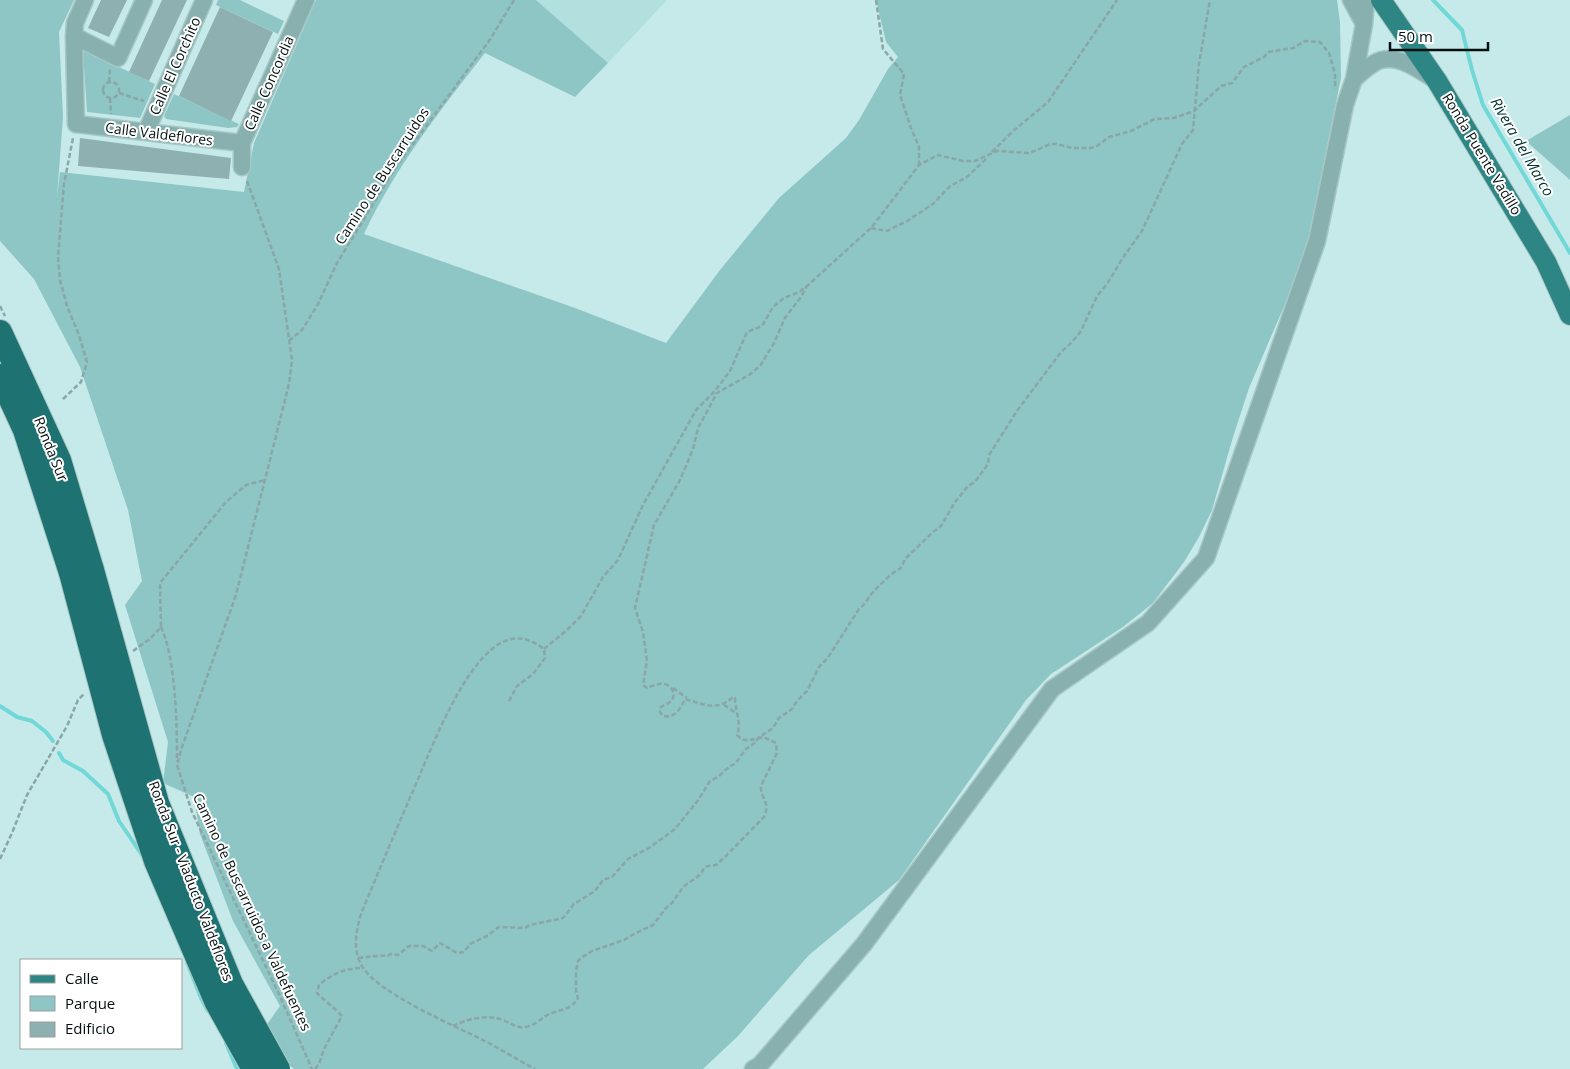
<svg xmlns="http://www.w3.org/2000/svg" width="1570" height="1069" viewBox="0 0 1570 1069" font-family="'Open Sans',sans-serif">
	<rect width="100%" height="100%" fill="#c6eae9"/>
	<path fill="#b2e0df" d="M536 0H667L608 63Z"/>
	<path fill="#8dc6c5" d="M0 0H74L59 32 63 117 57 197 60 172 244 192 254 143 316 0H536L608 63 575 97 485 53C440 110 395 168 364 234L575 308 666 343 720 270 779 198 846 138 859 120 888 69 898 57 886 42 876 0H1337L1340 22 1341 78 1307 245 1285 304 1249 388 1233 437 1212 510 1199 537 1184 562 1153 603 1123 627 1051 674 1026 700 899 880 809 955 738 1036 703 1069H294L278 1056 263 1030 280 1006 233 921 200 834 194 797 163 783 168 742 125 605 142 581 128 510 80 367 34 279 0 241Z
		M218 0H240L284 21 278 34 216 5Z
		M85 51 155 84 140 118 87 112 83 52Z
		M174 94 239 124 237 127 228 128 166 119 164 116Z
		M1570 115V180L1526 141Z"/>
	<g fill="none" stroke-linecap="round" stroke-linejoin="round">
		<path stroke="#71d8d7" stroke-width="4" d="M1433 0 1462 30 1472 70 1483 105 1570 253
			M0 706 17 717 32 721 46 732 53 741
			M59 753 63 760 83 771 108 794 119 821 142 855
			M187 962 201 998 208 1011
			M226 1043 237 1069"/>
	</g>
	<path fill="#8eb0b0" d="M101 0H127L109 37 88 28Z
		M162 0H187L149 81 129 72Z
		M220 7 273 32 231 121 179 96Z
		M80 138 231 158 229 179 78 166Z"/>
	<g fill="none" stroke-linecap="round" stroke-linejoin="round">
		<g stroke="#a7c7c6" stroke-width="19">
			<path id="minor" d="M85 0 75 23 74 36 76 124 242 143
				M1351 0 1364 24
				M74 36 118 58 144 0
				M1354 79C1360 74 1366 68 1373 64 1393 50 1418 69 1435 80
				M146 132 204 0
				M242 167V143L306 0
				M753 1069 760 1065 864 944 1052 689 1148 623 1206 558 1317 241 1345 105 1354 79 1364 24 1366 0"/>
		</g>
		<g stroke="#a7c7c6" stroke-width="22">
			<path id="major" d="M1381 0 1437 81 1546 262 1570 315"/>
		</g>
		<g stroke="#a7c7c6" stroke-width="26">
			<path id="highway" d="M0 332 59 460 92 570
				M0 376 25 430 71 573"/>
		</g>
		<path stroke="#8aa6a6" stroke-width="2.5" stroke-dasharray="5 2.5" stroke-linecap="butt" d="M876 0 883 49 904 74 900 95 911 128 919 147V165
			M103 90a8 8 0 1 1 16 0a8 8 0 1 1-16 0Z
			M109 82 110 68
			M119 93 144 101
			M110 98 111 114
			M992 152 1012 132 1048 102 1117 0
			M247 181 279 269 292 360 289 384 236 595 182 747 177 765 192 812 279 994 312 1069
			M871 228 887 231 907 221 933 204 950 186 967 177 987 158
			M0 306 5 316
			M289 341 302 330 318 304 337 263 396 167 489 41 514 0
			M63 399 81 382 87 362 79 335 67 306 60 280 58 257 64 184 73 138
			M161 627C176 660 177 724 177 761
			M544 649 567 630 581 616 603 577 618 560 643 505 696 410 714 392 730 371 747 332 762 326 773 307 784 298 799 292 807 286 872 227 919 165 938 155 963 161H975L997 151 1030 153 1050 144H1056L1072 148H1091L1097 146 1109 137 1131 131 1155 119 1174 118 1194 111 1221 86 1232 83 1244 67 1264 57 1269 52 1293 48 1305 41 1320 42 1329 53 1335 74V89
			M133 651 150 639 161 627 160 583 226 502 246 485 265 480
			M673 688 687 698
			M509 701 517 686 533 674 545 658 544 649C532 640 519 635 505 641 465 657 430 752 413 791 395 832 378 873 361 914 356 932 352 949 362 966 377 993 455 1026 485 1041 502 1050 518 1060 535 1069
			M724 705 736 713
			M0 859 12 833 27 795 67 726 78 700 84 694
			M358 958C369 957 378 955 388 956L390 954 398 955 409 946H423L432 951 440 943 457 953 464 952 470 944 487 936 499 927 525 928 530 925 563 918 574 904 595 891 603 880 612 877 628 859 649 848 675 829 699 799 710 781 718 777 730 766 735 764 746 749 756 742 758 738 773 728 779 718 792 709 797 701 807 691 819 667 827 659 859 609C866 604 868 597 874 591 882 583 891 573 901 568L905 559 933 532 941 526 955 502 968 486 975 482 988 464 989 455 1017 411 1061 352 1071 343 1081 331 1097 296 1107 284 1124 256 1142 231 1182 144 1193 130 1199 64 1210 0
			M453 1026C467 1019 488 1014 503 1020 511 1023 515 1028 525 1027 536 1026 542 1016 552 1013 563 1009 572 1009 578 998L576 991V971L578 961 581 958 592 951 624 940 634 934 653 925 665 909 672 903 683 887 701 874 704 868 708 866 716 865 724 858 764 817C771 802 760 798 761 786L777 753 776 743 763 737C753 739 745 744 737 735 742 722 735 712 735 698L733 697C717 712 703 704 685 699 680 709 676 718 663 716L660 712V708C663 705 668 704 671 701 677 695 671 684 663 684 658 683 652 686 647 688L643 685 647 661 643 632 635 608 654 525 680 480 693 449 698 428 717 393 749 375 760 366 774 343 785 318 801 297 807 286
			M315 1069 319 1064 324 1049 342 1016C337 1010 318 995 317 993 317 992 319 986 319 985 332 974 345 968 362 968"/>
		<use href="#minor" stroke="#88b0af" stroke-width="16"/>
		<use href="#major" stroke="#2d8584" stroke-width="20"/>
		<use href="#highway" stroke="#1e7271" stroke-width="24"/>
		<g stroke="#a7c7c6" stroke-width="26" stroke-linecap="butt">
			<path id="highway-bridge" d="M92 570 157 803 231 984 278 1069
				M71 573 114 735 156 861 217 1003 254 1069"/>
		</g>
		<use href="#highway-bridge" stroke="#1e7271" stroke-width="24"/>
	</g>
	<g text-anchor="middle" stroke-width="4" stroke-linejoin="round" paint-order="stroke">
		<g font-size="14" fill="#041010" stroke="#fff">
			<text transform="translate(175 66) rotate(-66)" y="5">Calle El Corchito</text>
			<text transform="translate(269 83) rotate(-66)" y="5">Calle Concordia</text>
			<text transform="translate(159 134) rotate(7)" y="5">Calle Valdeflores</text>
			<text transform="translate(1482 154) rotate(59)" y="5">Ronda Puente Vadillo</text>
			<text transform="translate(382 176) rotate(-57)" y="5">Camino de Buscarruidos</text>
			<text transform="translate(51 449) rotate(68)" y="5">Ronda Sur</text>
			<text transform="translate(191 881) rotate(69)" y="5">Ronda Sur - Viaducto Valdeflores</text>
			<text transform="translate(252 912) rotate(65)" y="5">Camino de Buscarruidos a Valdefuentes</text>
		</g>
		<g font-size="15" font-style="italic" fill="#003232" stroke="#fff">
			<text transform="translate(1522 147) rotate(60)" y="5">Rivera del Marco</text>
		</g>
	</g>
	<rect x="20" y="959" width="162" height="90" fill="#ffffff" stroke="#9b9f9f"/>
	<rect x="30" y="975" width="25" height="8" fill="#2d8584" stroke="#9b9f9f"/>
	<text x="65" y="984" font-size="15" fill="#041010">Calle</text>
	<rect x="30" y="996" width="25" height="15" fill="#8dc6c5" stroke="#9b9f9f"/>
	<text x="65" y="1009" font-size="15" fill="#041010">Parque</text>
	<rect x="30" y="1022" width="25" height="15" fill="#8eb0b0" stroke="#9b9f9f"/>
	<text x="65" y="1034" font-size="15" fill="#041010">Edificio</text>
	<path d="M1390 42v8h98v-8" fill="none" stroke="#041010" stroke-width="2.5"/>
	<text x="1398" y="42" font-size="15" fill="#041010" stroke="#ffffff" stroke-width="4" paint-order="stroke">50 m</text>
</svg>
